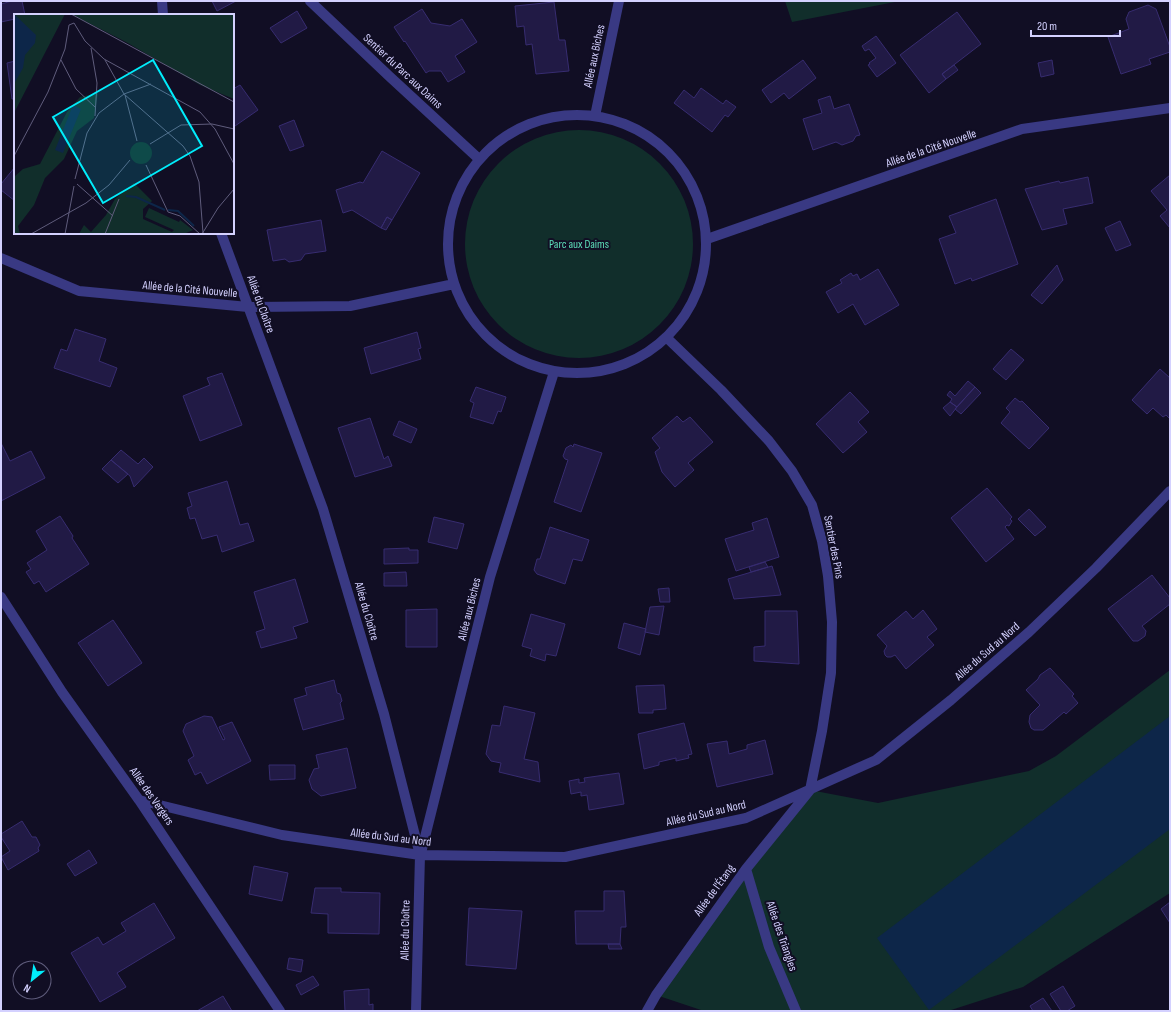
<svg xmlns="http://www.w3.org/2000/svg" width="1171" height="1012" viewBox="0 0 1171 1012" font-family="'Sofia Sans Condensed',sans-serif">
	<rect width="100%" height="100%" fill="#110e24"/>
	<path fill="#112e2b" d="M785 1H900L792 22Z
		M465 244a114 114 0 1 1 228 0a114 114 0 1 1-228 0Z
		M1170 670V893L1023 987 948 1011H704L656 995 810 790 878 803 1029 771 1056 756Z"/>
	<path fill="#0d2649" d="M1170 716V829L929 1010 877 938Z"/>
	<path fill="#211a45" stroke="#372c70" d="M12 1H22L25 15H15V19L1 22V4Z
		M212 1H236L217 11Z
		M554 2 559 40H565L569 71 536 74 532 44 526 45 524 26 517 27 515 6Z
		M1148 5 1156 9 1170 47V52L1149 59 1151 64 1121 74 1108 37 1129 29 1126 19 1129 12Z
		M422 9 431 23 450 26 462 19 477 42 455 56 465 72 448 82 441 71H429L426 73 405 41 404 42 394 27Z
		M297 11 307 28 281 43 270 28Z
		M957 12 981 44 942 74 946 79 929 93 900 55Z
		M876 36 896 63 877 77 868 65 870 64 869 63 876 58 869 49 865 51 862 46Z
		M803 60 816 78 789 99 784 93 771 103 762 90Z
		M1052 60 1054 74 1041 77 1038 63Z
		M15 61V99H12L7 63Z
		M954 65 958 70 946 79 942 74Z
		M240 85 258 110 235 126 233 124V89Z
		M701 88 723 104 726 100 736 107 728 117 725 115 712 132 674 103 684 90 694 98Z
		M830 96 834 109 849 104 860 135 856 136 853 141 842 145 836 142 813 150 803 119 822 113 818 100Z
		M294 120 304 146 290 151 279 126Z
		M382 151 420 173 392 220 387 217 381 228 352 210 343 213 336 190 360 182 363 183Z
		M15 167V201L1 190V184Z
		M1170 175V228L1160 216 1167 210 1151 191Z
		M1088 177 1093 203 1063 209 1067 224 1042 230 1025 189 1059 181 1060 183Z
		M996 199 1018 264 972 281 971 278 955 284 939 239 956 233 949 216Z
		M387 217 392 220 386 230 381 228Z
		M321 220 326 251 305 254 301 260 289 262 285 259 273 261 267 230Z
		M1120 221 1131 245 1116 251 1105 228Z
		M1057 265 1063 280 1042 304 1031 295Z
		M878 269 899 305 865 325 853 304 838 313 826 292 842 283 840 280 851 273 853 276 857 274 860 280Z
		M75 329 106 339 99 361 117 368 110 387 54 368 61 349 67 351Z
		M417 332 421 348 418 349 421 359 371 374 364 348Z
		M1011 349 1024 360 1006 380 993 369Z
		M1160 369 1170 378V417L1169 418 1166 415 1163 417 1153 408 1147 414 1132 400Z
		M222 373 242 425 200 441 183 396 210 385 207 378Z
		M968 381 975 387 957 407 950 402 952 399 947 395 950 391 955 396Z
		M476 387 506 397 501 412 498 411 493 424 470 417 474 403 470 401Z
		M975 387 981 393 961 414 955 409Z
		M850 392 869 412 858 422 867 432 843 453 816 424Z
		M1015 398 1020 402 1022 401 1049 428 1029 449 1001 423 1010 412 1006 408Z
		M950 402 957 407 950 416 943 408Z
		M677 416 683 422 690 417 713 442 688 463 694 470 675 487 662 472 655 452 660 448 652 438Z
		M370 418 384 459 388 456 392 466 355 477 338 428Z
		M399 421 417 429 411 443 393 435Z
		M1 443 10 461 31 451 45 478 1 501Z
		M574 444 602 453 581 512 554 502 568 460 565 459 563 456 566 448 571 445 573 447Z
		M121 450 138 464 144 458 153 467 134 487 130 476 111 460Z
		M111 460 128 474 118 483 102 469Z
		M227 481 240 525 248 523 254 541 222 552 217 535 202 539 195 518 190 519 187 508 192 506 188 493Z
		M987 488 1012 517 1010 519 1012 521 1009 526 1007 525 1005 527 1014 539 986 562 951 518Z
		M1029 509 1046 527 1035 536 1018 519Z
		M60 516 73 536 72 538 89 564 46 592 39 581 34 584 26 572 31 569 27 563 47 550 36 531Z
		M434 517 464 524 457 549 428 542Z
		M767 518 779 557 736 571 725 539 754 530 752 523Z
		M550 527 589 540 582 561 573 559 565 584 537 574 534 570 537 559H540Z
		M409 548V550H418V563L384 564V549Z
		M765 562 768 567 751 572 749 567Z
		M772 566 781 595 734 599 728 579Z
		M406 572 407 586H384V573Z
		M1152 575 1170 598V604L1142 626 1146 631 1145 636 1138 641H1133L1108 609Z
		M295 579 308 622 293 627 297 638 261 648 256 632 265 629 254 592Z
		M669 588 670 602H660L658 589Z
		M664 606 659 635 645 632 650 607Z
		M437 609V647H406V610Z
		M923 610 937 629 927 637 934 645 906 669 895 655 891 657H887L885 655 884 651 887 646 877 635 906 611 913 619Z
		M765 611H797L799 664 754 661V647L765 646Z
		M531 614 565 624 556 656 546 654 545 661 530 656 532 649 522 646Z
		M113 620 142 663 108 686 78 643Z
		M624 623 646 629 640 655 618 648Z
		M1050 668 1074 694 1072 696 1078 703 1066 714 1064 712 1043 730H1034L1031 728 1029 722 1030 715 1040 705 1026 690 1038 679 1040 675Z
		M334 680 337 693 340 694 342 701 340 703 344 719 303 730 294 699 307 695 305 688Z
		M664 685 666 709 653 710V713H639L636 686Z
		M504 706 535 713 524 759 538 762 540 782 499 772 501 763 491 761 486 754 492 725 500 726Z
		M204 716 212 717 223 740 225 739 219 727 232 722 251 761 207 784 201 772 195 775 188 760 194 756 183 731 186 724Z
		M684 723 692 754 688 755 689 758 676 761V758L659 762V765L644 769 638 734Z
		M765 740 773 774 717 787 707 744 727 741 729 754 747 749V745Z
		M347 748 356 788 321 796 312 789 309 780 314 769 319 768 316 755Z
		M269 765H295V779L270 780Z
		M619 773 624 804 589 810 587 795 581 796V792L571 794 569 781 579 779V783L585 782 584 778Z
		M22 821 32 837H36L40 845 38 848 39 851 8 870 1 857 10 851 1 837V834Z
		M89 850 97 863 75 876 67 864Z
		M254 866 288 873 282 901 249 894Z
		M315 888H341V892L380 893 379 934 328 933V914L311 913Z
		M604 891H624L626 927H621L620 944H576L575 911H604Z
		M1170 902V923L1161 909Z
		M154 903 175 938 117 973 126 987 100 1002 71 953 98 937 103 945 126 931 121 923Z
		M469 908 522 911 516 969 466 965Z
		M608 944H620L622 949H609Z
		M289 958 303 960 301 972 287 969Z
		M313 976 319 985 301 995 296 985Z
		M1063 986 1075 1006 1067 1011H1061L1050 994Z
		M369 989V1005L373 1004V1011H345L344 991Z
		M223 996 232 1011H197Z
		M1043 998 1052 1011H1033L1030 1006Z"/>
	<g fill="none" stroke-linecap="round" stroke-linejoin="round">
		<path stroke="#393983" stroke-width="10" d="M162 1 163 15
			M310 1 389 76 479 159
			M448 244a129 129 0 1 1 258 0a129 129 0 1 1-258 0Z
			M595 116 619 1
			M221 233 323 509 384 714 420 855 416 1011
			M707 239 1022 129 1170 108
			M1 258 79 291 248 307 350 306 454 284
			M1 597 62 692 139 800 280 1011
			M139 800 282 835 420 855 565 857 746 818 876 760 951 700 1029 632 1096 568 1170 491
			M421 853 490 577 554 372
			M746 869 769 947 796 1011
			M647 1011 656 995 746 869 810 790 822 731 831 673 832 622 828 576 822 541 812 505 792 471 769 441 721 390 667 338"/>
	</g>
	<g text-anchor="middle" stroke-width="4" stroke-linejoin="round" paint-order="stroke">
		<g font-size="12" fill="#d4d1ff" stroke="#110e24">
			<text transform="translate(594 56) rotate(-78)" y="4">Allée aux Biches</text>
			<text transform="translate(403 71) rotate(43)" y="4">Sentier du Parc aux Daims</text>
			<text transform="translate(931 148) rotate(-19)" y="4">Allée de la Cité Nouvelle</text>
			<text transform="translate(190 289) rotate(5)" y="4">Allée de la Cité Nouvelle</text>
			<text transform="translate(261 304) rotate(70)" y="4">Allée du Cloître</text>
			<text transform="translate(834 547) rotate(79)" y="4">Sentier des Pins</text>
			<text transform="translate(469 609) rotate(-76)" y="4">Allée aux Biches</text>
			<text transform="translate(367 611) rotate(74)" y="4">Allée du Cloître</text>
			<text transform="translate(987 651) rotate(-41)" y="4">Allée du Sud au Nord</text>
			<text transform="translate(152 796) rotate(55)" y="4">Allée des Vergers</text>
			<text transform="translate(706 813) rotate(-13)" y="4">Allée du Sud au Nord</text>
			<text transform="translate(391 837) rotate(7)" y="4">Allée du Sud au Nord</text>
			<text transform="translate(714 890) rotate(-54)" y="4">Allée de l'Étang</text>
			<text transform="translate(405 930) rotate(-89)" y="4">Allée du Cloître</text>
			<text transform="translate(782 936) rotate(71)" y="4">Allée des Triangles</text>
		</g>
		<g font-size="12" fill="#5ddfba" stroke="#110e24">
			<text x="579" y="248">Parc aux Daims</text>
		</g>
	</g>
	<g transform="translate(14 14)">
		<rect width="220" height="220" fill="#110e24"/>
		<path d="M0 0H51L0 99ZM57 0H220V85L186 71 112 28ZM84 79 80 104 63 117 50 145 31 164 20 191 4 212 6 220H0V163L9 155 26 150 53 98 66 83ZM116 139a11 11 0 1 1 22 0a11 11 0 1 1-22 0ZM120 169 138 187 129 195V205L158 218 160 216 131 203 135 194 165 208 166 206 179 216 170 220H65L70 211 77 218 92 201 101 185Z" fill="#112e2b"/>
		<path d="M0 0 22 21 21 29 11 41 9 54 0 70ZM59 91 67 95 49 139 41 136Z" fill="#0d2649"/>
		<path fill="none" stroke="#0d2649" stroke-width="2" d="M112 182 122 183 151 196M154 196 164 197 180 212"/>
		<path fill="none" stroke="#5f5c7c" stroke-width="1" d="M57 0 220 88M77 34 83 69 81 102M47 46 62 75 82 94M91 46 110 80 169 132 176 142 185 168 189 219M111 81 123 127M136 130 167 111 198 110 220 115M0 142 34 78 51 35 55 11 60 9 71 27 90 45 186 98 201 115 220 150M132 151 154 198 166 202 186 220M61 165 73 119 85 99 110 80 137 70M63 170 99 202M17 220 72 189 95 171 116 146M51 220 60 172M91 220 105 185M188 220 204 194 220 175"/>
		<path fill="#01ecfb" fill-opacity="0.15" stroke="#01ecfb" stroke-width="2" d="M139 46 188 132 89 189 39 103Z"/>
		<rect width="220" height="220" fill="none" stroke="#d4d1ff" stroke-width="2"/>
	</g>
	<rect width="1171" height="1012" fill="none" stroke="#d4d1ff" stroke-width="4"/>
	<g transform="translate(32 980) rotate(210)"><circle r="19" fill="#110e24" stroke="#5f5c7c"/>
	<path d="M0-3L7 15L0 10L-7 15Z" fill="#01ecfb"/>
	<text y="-6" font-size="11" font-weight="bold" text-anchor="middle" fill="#d4d1ff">N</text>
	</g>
	<path d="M1031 30v6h89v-6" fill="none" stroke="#d4d1ff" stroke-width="2"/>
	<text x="1037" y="30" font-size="12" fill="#d4d1ff" stroke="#110e24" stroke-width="3" paint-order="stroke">20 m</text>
</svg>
